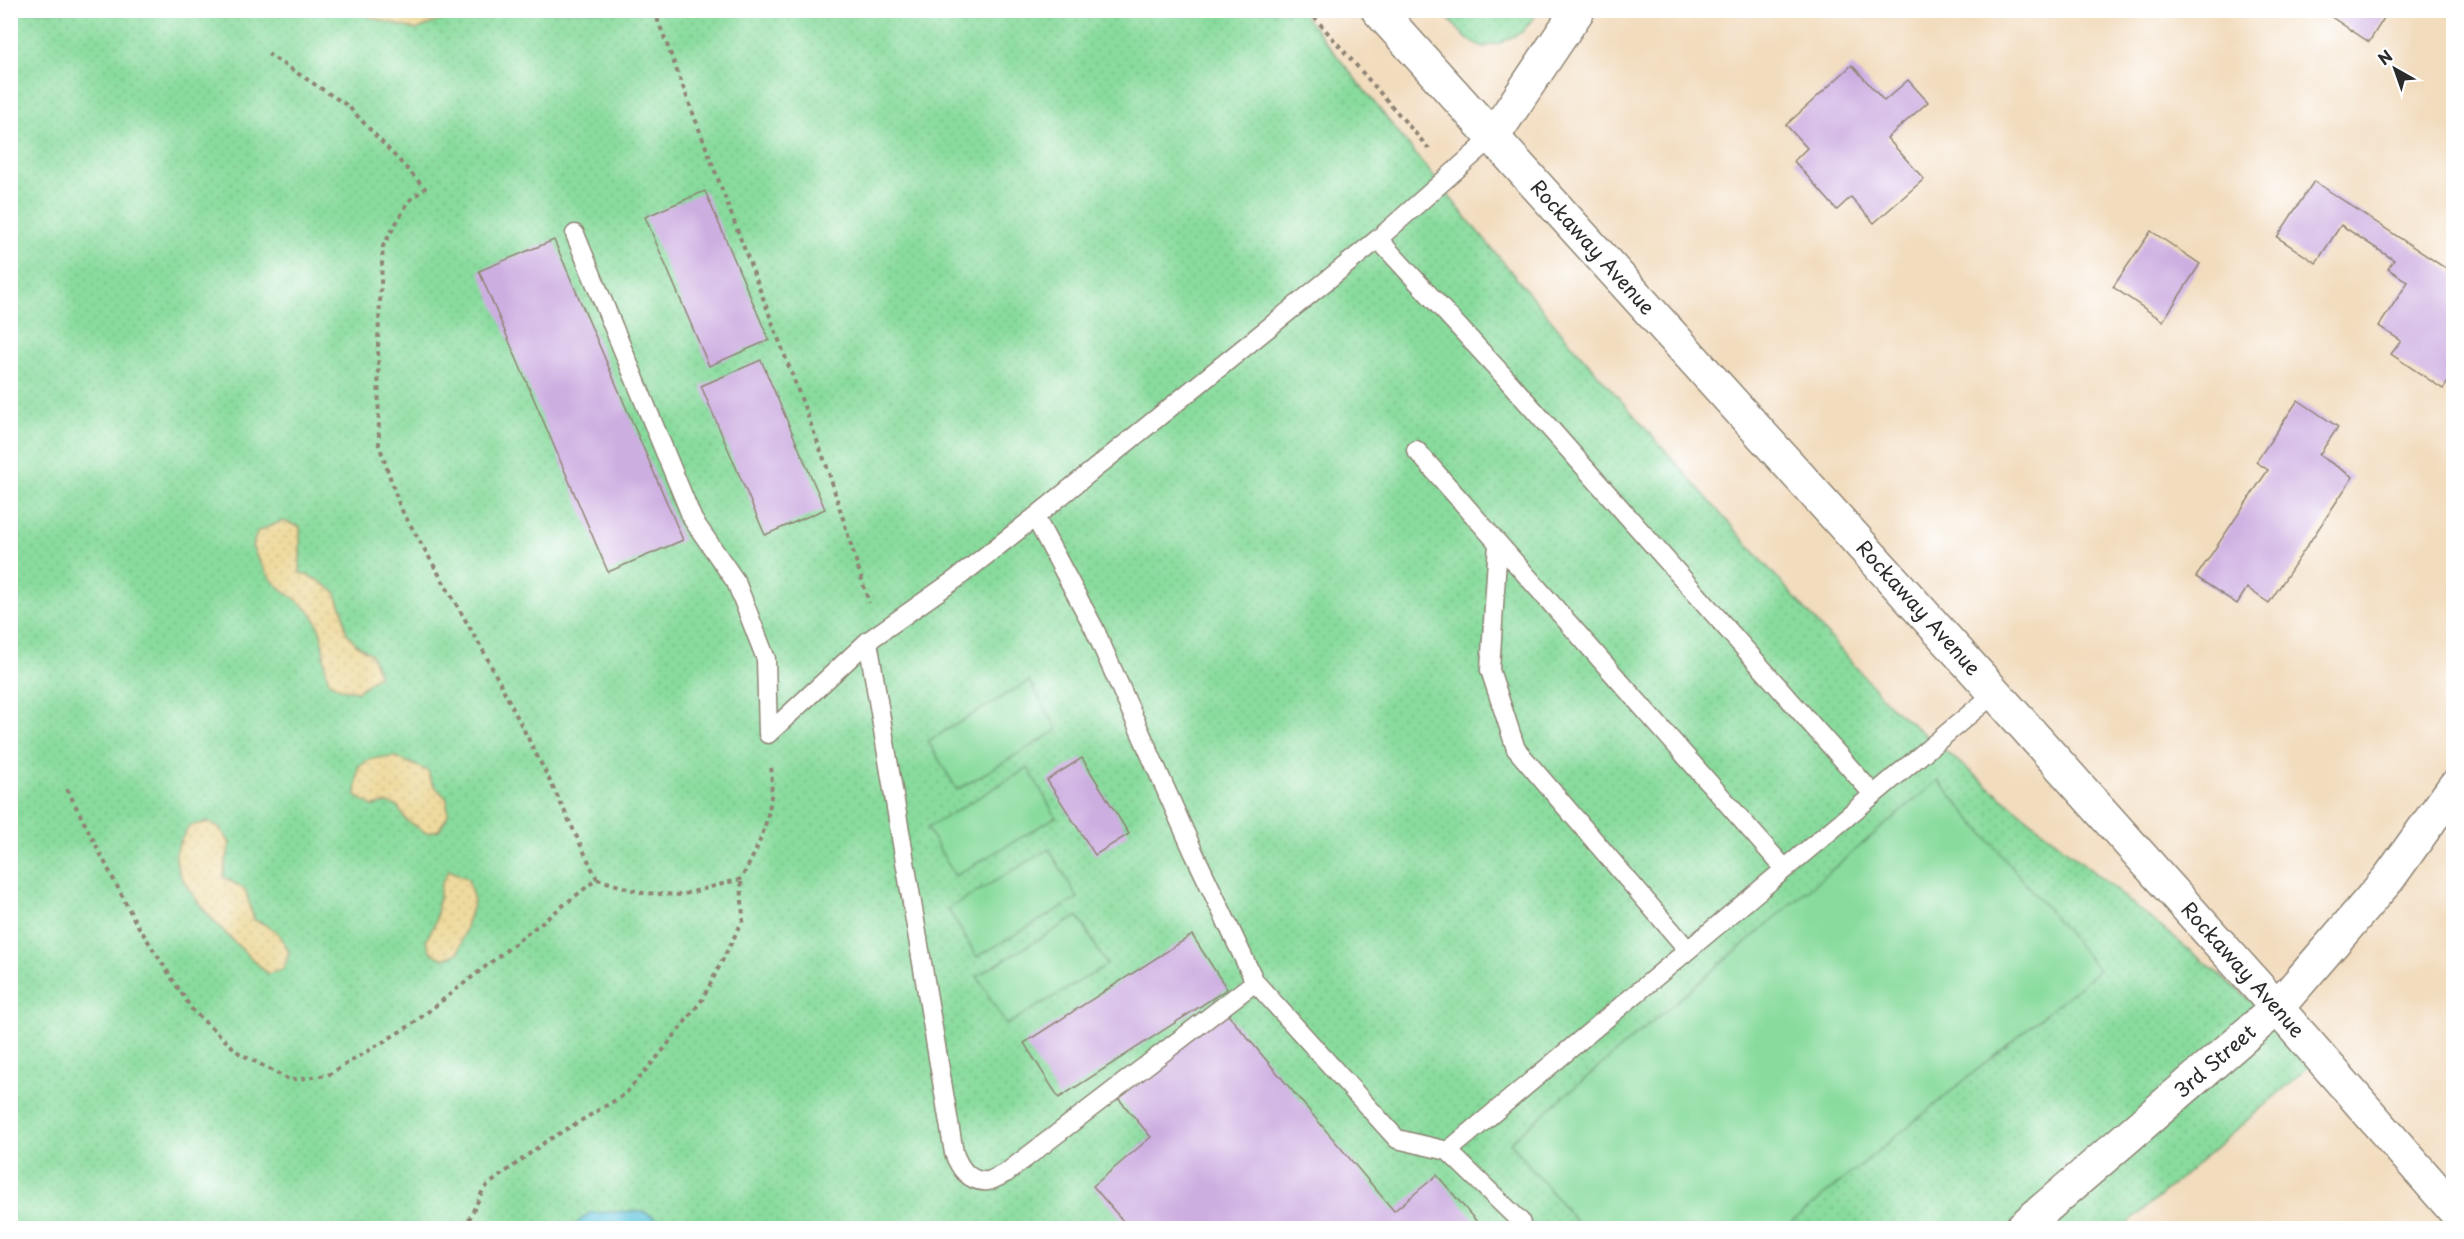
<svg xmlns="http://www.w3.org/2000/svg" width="2464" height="1239" viewBox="0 0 2464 1239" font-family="'Playpen Sans',sans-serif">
	<defs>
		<pattern id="grass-dots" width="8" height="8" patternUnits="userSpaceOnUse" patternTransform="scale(1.5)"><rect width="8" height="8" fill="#88db9d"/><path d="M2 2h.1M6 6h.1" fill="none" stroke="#76bc87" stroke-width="1.8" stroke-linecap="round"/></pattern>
		<pattern id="sand-dots" width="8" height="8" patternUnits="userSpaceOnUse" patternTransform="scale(1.5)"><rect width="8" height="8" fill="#eeda9e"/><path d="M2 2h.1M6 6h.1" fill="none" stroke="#cb8" stroke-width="1.8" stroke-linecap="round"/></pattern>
	</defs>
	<rect width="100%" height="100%" fill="#fff"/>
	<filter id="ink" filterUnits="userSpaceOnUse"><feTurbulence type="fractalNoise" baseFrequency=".0167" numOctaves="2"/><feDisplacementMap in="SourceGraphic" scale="12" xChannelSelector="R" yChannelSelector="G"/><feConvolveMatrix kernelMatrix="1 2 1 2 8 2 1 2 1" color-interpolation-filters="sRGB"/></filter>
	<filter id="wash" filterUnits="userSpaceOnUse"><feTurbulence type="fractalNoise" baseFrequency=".008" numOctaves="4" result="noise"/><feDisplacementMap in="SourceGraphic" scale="24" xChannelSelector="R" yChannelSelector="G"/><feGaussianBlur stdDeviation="1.35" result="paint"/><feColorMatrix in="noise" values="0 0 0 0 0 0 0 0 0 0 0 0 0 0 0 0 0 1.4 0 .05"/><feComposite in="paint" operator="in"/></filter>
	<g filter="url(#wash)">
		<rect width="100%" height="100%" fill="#f2dcbe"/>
		<path fill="url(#grass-dots)" stroke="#5a8364" stroke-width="1.5" d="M10 11H1301L1477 231 1574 347 1890 706 2320 1057 2123 1228H11Z
			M1441 11H1539L1522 32 1500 43 1483 47 1467 39Z"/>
		<path fill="url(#sand-dots)" stroke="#8c8264" stroke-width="1.5" d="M357 11H453L450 16 416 30 370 17Z
			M283 521 300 527V573L318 580 335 592 343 612 346 632 357 645 371 654 379 675 358 691 342 689 329 682C322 663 326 637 315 619 305 603 287 595 274 582 265 572 257 558 252 546L258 531Z
			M396 757 428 771 432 783 447 799 448 815 439 830 426 833 406 820 397 806 387 803 372 806 356 796 358 767 372 758Z
			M208 822 220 828 230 843 223 877 245 889 254 920C275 928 282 933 289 954L283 969 268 974C245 952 172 888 176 854 178 843 184 835 190 826Z
			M449 870 468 879 474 901 458 953 443 959 431 952 426 941 436 921 441 884Z"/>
		<path fill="#88db9d" stroke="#5a8364" stroke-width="1.5" d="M1029 681 1058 730 957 790 928 741Z
			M1028 768 1056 817 955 876 927 828Z
			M1938 780 2099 970 1784 1228H1581L1510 1142Z
			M1049 849 1078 898 977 957 948 909Z
			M1078 916 1107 965 1006 1025 977 976Z"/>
		<path fill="#5fc5dc" stroke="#457884" stroke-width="1.5" d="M642 1211 674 1228H572L589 1213Z"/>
		<g id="blocks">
			<path fill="#cdaee1" d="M2334 10H2389L2369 42 2330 16Z
				M1852 65 1884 101 1908 80 1928 102 1887 138 1924 179 1874 223 1851 197 1837 210 1794 161 1807 148 1786 125Z
				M2314 181 2454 274V379L2452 377 2443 389 2391 354 2401 341 2379 326 2408 282 2388 269 2394 260 2341 225 2316 263 2277 237Z
				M705 191 769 340 709 366 645 217Z
				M2151 231 2200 264 2163 321 2113 287Z
				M554 240 683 540 608 572 479 271Z
				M761 360 825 509 765 535 701 386Z
				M2298 400 2338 427 2319 455 2353 477 2269 603 2247 588 2237 604 2196 577 2268 470 2256 462Z
				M1082 758 1129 834 1095 855 1047 780Z
				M1192 935 1227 989 1059 1098 1024 1043Z
				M1224 1010 1394 1211 1437 1175 1482 1228H1129L1093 1186 1151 1137 1118 1098Z"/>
		</g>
	</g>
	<g filter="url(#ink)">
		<use href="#blocks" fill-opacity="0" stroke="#8e8474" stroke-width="1.5"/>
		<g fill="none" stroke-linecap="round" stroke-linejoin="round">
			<g stroke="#8e8474" stroke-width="21">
				<path id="service" d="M575 234 693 520 736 582 766 659 768 734
					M1378 239 1502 374 1873 794
					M1416 450 1785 869
					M1035 517 1094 628 1194 853 1255 982 1397 1139 1448 1151
					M1498 543 1490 670 1516 749 1688 950
					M868 641 954 1153C959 1167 969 1183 988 1181 993 1180 1001 1175 1006 1173L1255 982
					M768 734 868 641 956 579 1035 517 1378 239 1492 138
					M1522 1228 1520 1221 1448 1151 1995 693"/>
			</g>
			<g stroke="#8e8474" stroke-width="36">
				<g id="minor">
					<path d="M1492 138 1578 10"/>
					<path id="s1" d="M2022 1228 2277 1008 2389 878 2454 787"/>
				</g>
			</g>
			<g stroke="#8e8474" stroke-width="36">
				<g id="secondary">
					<path id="s2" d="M1378 10 1995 693 2277 1008 2454 1210"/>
				</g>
			</g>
			<path stroke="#8e8474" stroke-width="4" stroke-dasharray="4.5 4.5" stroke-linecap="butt" d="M654 10 827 467 869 603
				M1308 10 1430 150
				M67 789 135 921 193 1011 239 1053 290 1080 328 1075 411 1025 597 879 552 785 485 654 400 507 379 445 378 340 383 246 409 201 425 188 348 106 268 54
				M597 879 642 893 681 895 741 879C762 842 775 809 771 765
				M465 1228 484 1188 545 1142 624 1095 660 1054 702 1000 743 920 741 879"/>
			<use href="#service" stroke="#fff" stroke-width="18"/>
			<use href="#minor" stroke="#fff" stroke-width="33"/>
			<use href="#secondary" stroke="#fff" stroke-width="33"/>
		</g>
	</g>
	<g text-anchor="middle" stroke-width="4.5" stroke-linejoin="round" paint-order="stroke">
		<g font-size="20" fill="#2b2b2b" stroke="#fff">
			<text dy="7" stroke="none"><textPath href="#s2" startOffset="320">Rockaway Avenue</textPath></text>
			<text dy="7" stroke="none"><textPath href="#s2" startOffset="806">Rockaway Avenue</textPath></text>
			<text dy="7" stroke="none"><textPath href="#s2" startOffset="1292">Rockaway Avenue</textPath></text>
			<text dy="7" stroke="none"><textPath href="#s1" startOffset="255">3rd Street</textPath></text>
		</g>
	</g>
	<rect width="2464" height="1239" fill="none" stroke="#fff" stroke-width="36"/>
	<g transform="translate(2395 69) rotate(320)" stroke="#ffffff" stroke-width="4.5" paint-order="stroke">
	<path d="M0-4.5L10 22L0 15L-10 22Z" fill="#2b2b2b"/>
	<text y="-9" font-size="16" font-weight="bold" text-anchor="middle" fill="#2b2b2b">N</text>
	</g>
</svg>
